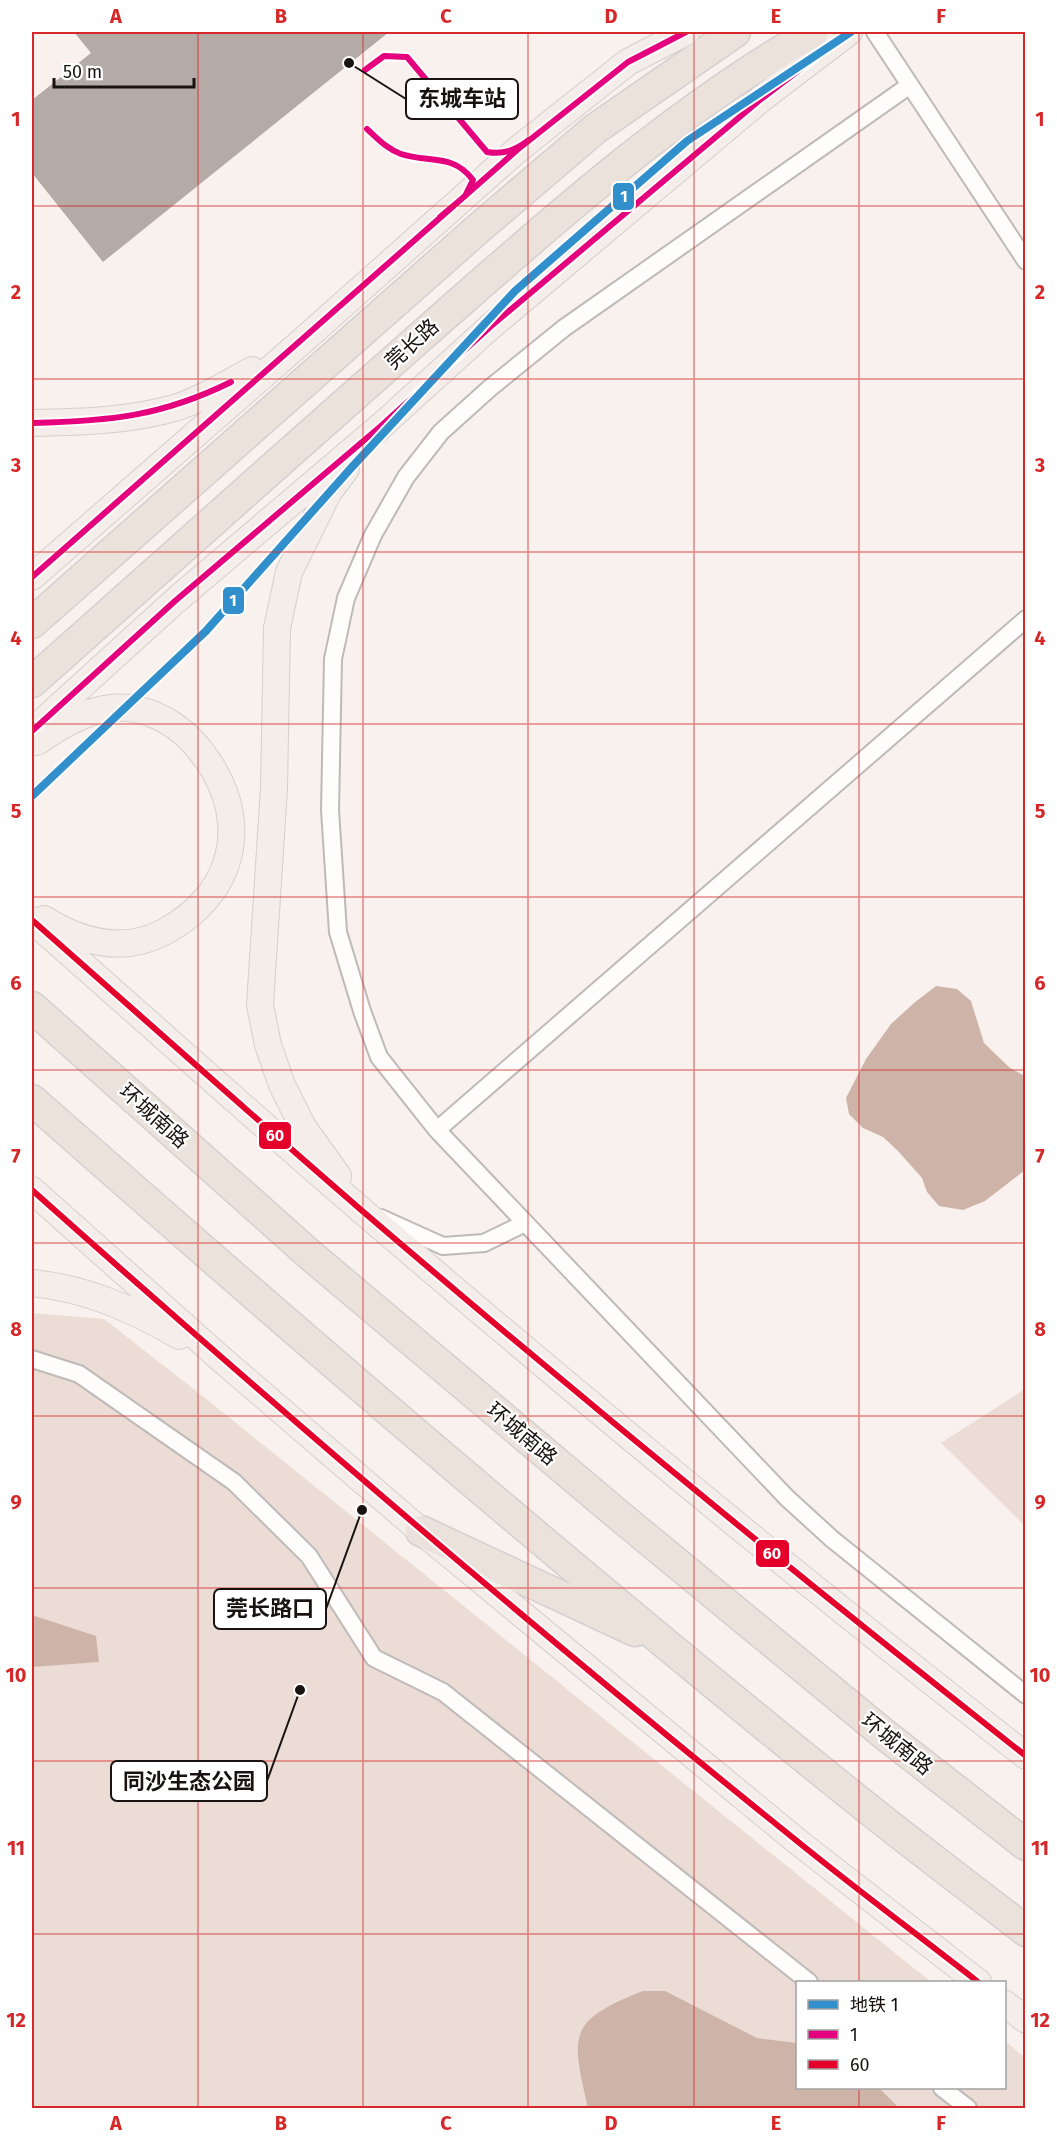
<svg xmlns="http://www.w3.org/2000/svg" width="1057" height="2140" viewBox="0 0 1057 2140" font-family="'Fira Sans','Noto Sans SC',sans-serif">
	<rect width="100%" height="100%" fill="#f8f1ee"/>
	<path fill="#ebdcd5" d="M32 1313 104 1319 205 1398 931 1982H798V2088H1004L1005 2041 1025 2058V2108H32Z
		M1025 1389V1526L941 1443Z"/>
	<path fill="#ceb4a8" d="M936 986 957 989 971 1001 984 1043 1010 1068 1025 1076V1170L985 1201 963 1210 939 1206 927 1192 922 1178 898 1151 883 1137 863 1128 849 1114 846 1098 866 1059 891 1024 914 1003Z
		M32 1615 96 1636 99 1662 32 1667Z
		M643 1991H665L757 2038 797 2043 798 2088H879L899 2108H588C571 2034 567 2021 643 1991Z"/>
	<path fill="#b4aba6" d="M74 32H389L103 262 32 173V100L91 53Z"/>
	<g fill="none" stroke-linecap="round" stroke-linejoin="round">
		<g stroke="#bfbab8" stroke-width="20">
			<path id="street" d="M875 32 1026 261
				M910 85 564 328 490 388 441 432 406 477 373 535 346 598 333 659 330 810 338 932 362 1011 379 1057 437 1130 787 1498 832 1539 1026 1695
				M437 1130 1026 619
				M381 1218 443 1246 484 1243 525 1223
				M32 1359 79 1374 234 1482 309 1556 374 1658 443 1692 809 1982
				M942 2088 968 2108"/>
		</g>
		<g stroke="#d3d0ce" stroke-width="28">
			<path id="primary" d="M32 423C81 422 130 421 178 407 204 398 228 383 252 370
				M32 577 300 343 517 150 628 62 686 32
				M32 731 175 601 381 426 490 327 761 99 849 32
				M37 742C59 727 84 711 111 708 142 705 171 719 192 741 252 806 244 889 164 932 123 954 81 942 44 919
				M32 920C141 1016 250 1114 360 1209 578 1396 799 1579 1026 1756
				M338 1176 303 1127 282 1085 268 1045 260 1005 274 788 277 628 289 572 328 493 346 469
				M32 1190 220 1358 421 1531 798 1842 978 1982
				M32 1283C85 1288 133 1309 179 1336
				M1004 2003 1026 2020"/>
		</g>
		<g stroke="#d3d0ce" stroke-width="33">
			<path id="highway" d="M32 623 479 228 595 129 735 32
				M32 682C160 568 289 453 418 339 543 229 668 115 813 32
				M32 1007 309 1254 622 1518 884 1734 1026 1845
				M32 1100C297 1334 565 1565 841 1787 901 1836 964 1883 1026 1931
				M421 1531 635 1631"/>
		</g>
		<use href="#street" stroke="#fefdfc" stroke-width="16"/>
		<use href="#primary" stroke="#f4ede9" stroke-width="26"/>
		<use href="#highway" stroke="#ece2dc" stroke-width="30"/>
		<g stroke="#fff" stroke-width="10">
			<path id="bus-1" d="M365 70 384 56 407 57 487 152C504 155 516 150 529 140
				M367 129C378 139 387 149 401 154 428 163 453 153 473 180L465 196 440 217
				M32 423C109 421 160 417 231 382
				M32 577 517 150 628 62 686 32
				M32 731 175 601 381 426 490 327 761 99 849 32"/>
		</g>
		<g stroke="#fff" stroke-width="10">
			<path id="bus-2" d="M32 920C141 1016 250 1114 360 1209 578 1396 800 1578 1026 1756
				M32 1190C282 1413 536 1631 797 1841 856 1889 918 1935 978 1982"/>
		</g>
		<use href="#bus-1" stroke="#e5007d" stroke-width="6"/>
		<use href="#bus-2" stroke="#e4002b" stroke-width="6"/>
		<g stroke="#fff" stroke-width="12">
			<path id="metro-1" d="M32 796 206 631 352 467 515 291 687 141 851 32"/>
		</g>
		<use href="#metro-1" stroke="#3190cb" stroke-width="8"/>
	</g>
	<path fill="none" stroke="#d62828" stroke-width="1.5" stroke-opacity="0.55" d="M198 32V2108M363 32V2108M528 32V2108M694 32V2108M859 32V1982M32 206H1026M32 379H1026M32 552H1026M32 724H1026M32 897H1026M32 1070H1026M32 1243H1026M32 1416H1026M32 1588H1026M32 1761H1026M32 1934H1026M859 2088V2108"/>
	<g text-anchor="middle" stroke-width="4.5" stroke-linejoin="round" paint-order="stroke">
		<g font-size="21" fill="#181311" stroke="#fff">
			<text transform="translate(412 344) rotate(-42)" y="7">莞长路</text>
			<text transform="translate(154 1116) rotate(42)" y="7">环城南路</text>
			<text transform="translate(522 1434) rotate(40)" y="7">环城南路</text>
			<text transform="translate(897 1744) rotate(39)" y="7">环城南路</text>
		</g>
	</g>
	<path fill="none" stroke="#181311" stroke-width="2" d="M349 63L406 99M362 1510L326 1609M300 1690L267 1781"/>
	<g fill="#181311" stroke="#fff" stroke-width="2">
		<circle cx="349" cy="63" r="6"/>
		<circle cx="362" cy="1510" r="6"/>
		<circle cx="300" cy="1690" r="6"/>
	</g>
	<g fill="#fff" stroke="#181311" stroke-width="2">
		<rect x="406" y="79" width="112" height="40" rx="6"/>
		<rect x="214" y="1589" width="112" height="40" rx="6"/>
		<rect x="111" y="1761" width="156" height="40" rx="6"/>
	</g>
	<g font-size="22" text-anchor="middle" font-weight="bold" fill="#181311">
		<text x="462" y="106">东城车站</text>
		<text x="270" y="1616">莞长路口</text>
		<text x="189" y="1789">同沙生态公园</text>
	</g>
	<g stroke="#fff" stroke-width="2">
		<rect x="612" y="182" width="23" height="29" rx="6" fill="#3190cb"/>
		<rect x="222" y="586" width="23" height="29" rx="6" fill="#3190cb"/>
		<rect x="258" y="1121" width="34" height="29" rx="6" fill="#e4002b"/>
		<rect x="755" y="1539" width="35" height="29" rx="6" fill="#e4002b"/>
	</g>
	<g font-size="16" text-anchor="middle" font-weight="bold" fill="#fff">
		<text x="624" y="202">1</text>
		<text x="233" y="606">1</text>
		<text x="275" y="1141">60</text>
		<text x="772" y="1559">60</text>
	</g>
	<rect width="1057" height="2140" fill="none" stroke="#ffffff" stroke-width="66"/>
	<rect x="796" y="1981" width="210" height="108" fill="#ffffff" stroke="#a3a1a0" stroke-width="1.5"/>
	<rect x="808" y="2000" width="30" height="9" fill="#3190cb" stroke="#a3a1a0" stroke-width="1.5"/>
	<text x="850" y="2011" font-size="18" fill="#181311">地铁 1</text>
	<rect x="808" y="2030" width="30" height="9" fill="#e5007d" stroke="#a3a1a0" stroke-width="1.5"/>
	<text x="850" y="2041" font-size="18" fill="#181311">1</text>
	<rect x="808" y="2060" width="30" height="9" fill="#e4002b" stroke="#a3a1a0" stroke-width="1.5"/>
	<text x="850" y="2071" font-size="18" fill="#181311">60</text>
	<path d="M54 78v9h140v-9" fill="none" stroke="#181311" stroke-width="3"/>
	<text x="63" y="78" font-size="18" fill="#181311" stroke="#ffffff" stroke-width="4.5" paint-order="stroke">50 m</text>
	<rect x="33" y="33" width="991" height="2074" fill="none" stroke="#d62828" stroke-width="2"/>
	<g font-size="20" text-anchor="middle" font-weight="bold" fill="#d62828">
		<text x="116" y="23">A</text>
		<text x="281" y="23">B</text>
		<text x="446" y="23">C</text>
		<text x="611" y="23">D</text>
		<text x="776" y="23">E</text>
		<text x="941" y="23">F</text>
		<text x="16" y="126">1</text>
		<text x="1040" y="126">1</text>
		<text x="16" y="299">2</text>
		<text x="1040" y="299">2</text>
		<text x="16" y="472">3</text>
		<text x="1040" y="472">3</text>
		<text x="16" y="645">4</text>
		<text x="1040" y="645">4</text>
		<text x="16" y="818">5</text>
		<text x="1040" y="818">5</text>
		<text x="16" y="990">6</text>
		<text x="1040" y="990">6</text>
		<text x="16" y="1163">7</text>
		<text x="1040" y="1163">7</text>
		<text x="16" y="1336">8</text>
		<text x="1040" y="1336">8</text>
		<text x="16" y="1509">9</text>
		<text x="1040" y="1509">9</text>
		<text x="16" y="1682">10</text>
		<text x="1040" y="1682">10</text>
		<text x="16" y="1855">11</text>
		<text x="1040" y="1855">11</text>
		<text x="16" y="2027">12</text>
		<text x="1040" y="2027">12</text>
		<text x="116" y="2130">A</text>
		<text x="281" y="2130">B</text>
		<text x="446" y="2130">C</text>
		<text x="611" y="2130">D</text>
		<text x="776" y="2130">E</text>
		<text x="941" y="2130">F</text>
	</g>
</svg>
